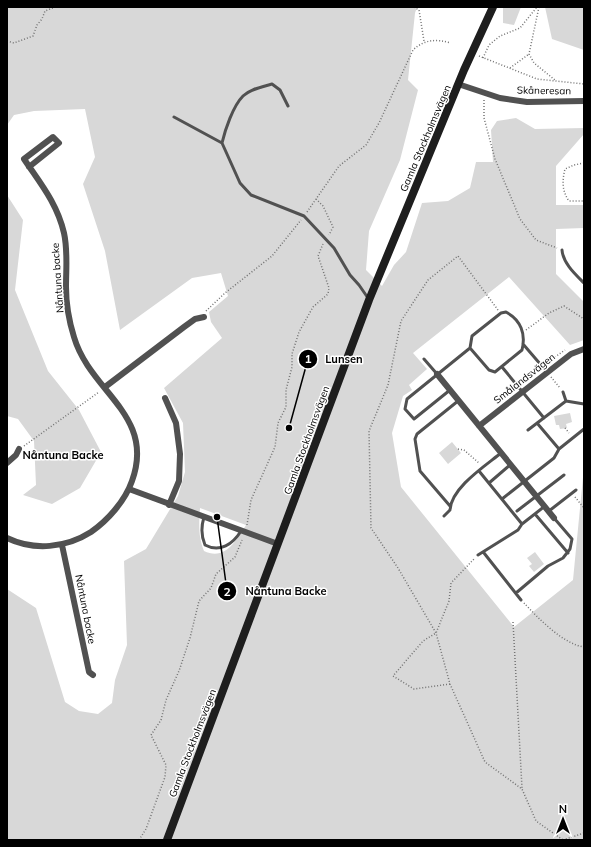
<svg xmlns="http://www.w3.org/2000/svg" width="591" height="847" viewBox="0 0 591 847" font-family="Mulish,sans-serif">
	<rect width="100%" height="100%" fill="#fff"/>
	<path fill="#d8d8d8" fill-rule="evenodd" d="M7 7H417L415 13 408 80 418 90 400 160 369 231 366 270 382 286 394 265 406 252 422 203 448 201 470 188 476 162H493L491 130 497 121 516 118 535 129 584 128V134L556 166V205H584V228L556 229V274L584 302V340L570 345 509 277 413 353 427 369 409 385 412 390 403 396 392 433 401 487 514 627 573 580 584 467V840H7V589L36 608 65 702 79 711 98 714 112 703 115 680 127 645 124 561 146 549 178 496 185 472 183 423 164 388 222 338 211 322 209 312 228 296 221 273 192 278 120 330 105 251 83 184 95 157 85 109 34 111 14 115 7 125ZM200 508 246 525C236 541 225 561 204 551 198 536 199 524 200 508Z
		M503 7H521L514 25 503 23Z
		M545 7H584V50L552 39Z
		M7 195 23 220 15 290 48 371 79 410 101 452 80 488 52 504 23 495 36 485 34 441 18 419 7 416Z
		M570 413 572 422 566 424 567 428 560 429 559 425H556L554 416Z
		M452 442 461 453 448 464 439 453Z
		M535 552 544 564 534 572 529 566 532 564 527 558Z"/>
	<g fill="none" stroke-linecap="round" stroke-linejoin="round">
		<path stroke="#737373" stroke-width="1.5" stroke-dasharray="1 2" stroke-linecap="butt" d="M414 7 419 10 424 41
			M539 7 529 54 534 63 555 80
			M7 41 14 43 33 36 37 25 42 19 45 11 55 7
			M479 56 537 79 584 84
			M483 58 489 45 500 36 520 28 537 7
			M510 68 529 54
			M484 100V118L495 159 520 219 536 240 557 248
			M584 163 574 165 565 169C562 181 562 191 569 201H584
			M316 199 323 206 333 227 329 235
			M307 212 339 166 366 145 379 123 413 50C425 39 436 39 451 43
			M498 310 458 256 428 280 401 321 388 385 369 431 371 528 398 568 436 633 450 684 485 762 522 789 536 821 563 840
			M206 311 225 293 272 256 301 220
			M526 330 549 313 564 306 584 319
			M545 364 565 350
			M551 377 560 388
			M522 383 538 370
			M565 428 569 433
			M24 446 99 392
			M458 449 464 450 479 463
			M575 497 584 508
			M247 525 251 500 275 447 278 423 286 407V390L292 367V354L299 332 313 307 328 294 329 288 318 256 323 244
			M524 603C538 618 563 644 584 647
			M513 622 522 788
			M450 684 414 689 393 676 423 641 436 633 449 601 451 583 474 559
			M139 840 146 829 165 777 166 765 151 735 161 720 166 700 179 671 190 638 199 601 211 588 216 574 235 557 242 540
			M563 840 584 833"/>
		<path stroke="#515151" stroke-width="3" d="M174 117 222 143 240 183 251 195 304 216 334 248 350 275 359 285 368 298
			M222 143C225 130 233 106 243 96 250 89 262 87 272 84L280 90 288 106
			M562 250C563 263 575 274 584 283
			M523 344 547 372
			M424 359 437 374
			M502 367 544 418
			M450 390 414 419 405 409 407 399 470 348 489 370 495 372 522 350C526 334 521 320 506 312L501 313 472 336 470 348
			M563 392 566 401
			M537 423 559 449 584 429
			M528 430 566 401 584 404
			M479 471 522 524
			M489 483 510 465
			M502 499 554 458 559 449
			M450 506 420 471 415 439 417 434 458 401
			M517 511 564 475
			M549 511 576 490
			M535 514 568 553
			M444 516 450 510C451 488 485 466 501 453
			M204 517C201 527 201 536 205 545 220 553 233 544 241 531
			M484 553 521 600
			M478 555 518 530 522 524 545 506
			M516 593 548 566 563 558 570 549 572 539 554 518"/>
		<path stroke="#515151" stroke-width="6" d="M458 84 500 98 527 102 584 101
			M437 374 554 518
			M105 387 184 327 195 319 204 317
			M165 398 176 423 180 454 179 481 169 505
			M479 426 571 354 584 349
			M7 463 16 455 19 449
			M129 489 278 544
			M7 538C34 551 66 548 91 532 108 520 125 501 132 481 156 415 90 392 74 337 69 321 66 304 66 287 66 268 68 251 64 233 57 203 40 183 24 159L53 137 59 143 29 167
			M62 545 89 672 93 675"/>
		<path stroke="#1e1e1e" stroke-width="8" d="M167 840 369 300 464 70 493 7"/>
	</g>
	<g text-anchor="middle" stroke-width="3" stroke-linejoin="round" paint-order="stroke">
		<g font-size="10" fill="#000" stroke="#fff">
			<text transform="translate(544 90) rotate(1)" y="4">Skåneresan</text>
			<text transform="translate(425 138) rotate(-67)" y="4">Gamla Stockholmsvägen</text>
			<text transform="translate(57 278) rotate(-94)" y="4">Nåntuna backe</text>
			<text transform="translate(524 378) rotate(-38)" y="4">Smålandsvägen</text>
			<text transform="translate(306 440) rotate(-70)" y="4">Gamla Stockholmsvägen</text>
			<text transform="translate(86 609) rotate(79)" y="4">Nåntuna backe</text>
			<text transform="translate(192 743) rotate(-69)" y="4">Gamla Stockholmsvägen</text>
		</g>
		<g font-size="11" font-weight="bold" fill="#000" stroke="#fff">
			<text x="63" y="459">Nåntuna Backe</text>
		</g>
	</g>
	<path fill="none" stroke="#000" stroke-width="1.5" d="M289 428L308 359M217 517L227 591"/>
	<g fill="#000" stroke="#fff" stroke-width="1.5">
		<circle cx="289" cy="428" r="4"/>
		<circle cx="217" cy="517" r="4"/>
		<circle cx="308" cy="359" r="10"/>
		<circle cx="227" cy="591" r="10"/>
	</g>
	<g font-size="12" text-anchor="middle" font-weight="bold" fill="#fff">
		<text x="308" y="363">1</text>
		<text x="227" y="596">2</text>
	</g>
	<g font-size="11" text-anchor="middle" font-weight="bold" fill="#000" stroke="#fff" stroke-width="3" stroke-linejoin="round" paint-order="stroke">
		<text x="344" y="363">Lunsen</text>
		<text x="286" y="595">Nåntuna Backe</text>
	</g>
	<rect width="591" height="847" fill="none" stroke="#000000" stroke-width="16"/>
	<g transform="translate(563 819)" stroke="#ffffff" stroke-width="3" paint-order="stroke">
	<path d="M0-3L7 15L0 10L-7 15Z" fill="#000000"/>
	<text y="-6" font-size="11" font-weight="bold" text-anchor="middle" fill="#000000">N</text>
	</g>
</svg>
